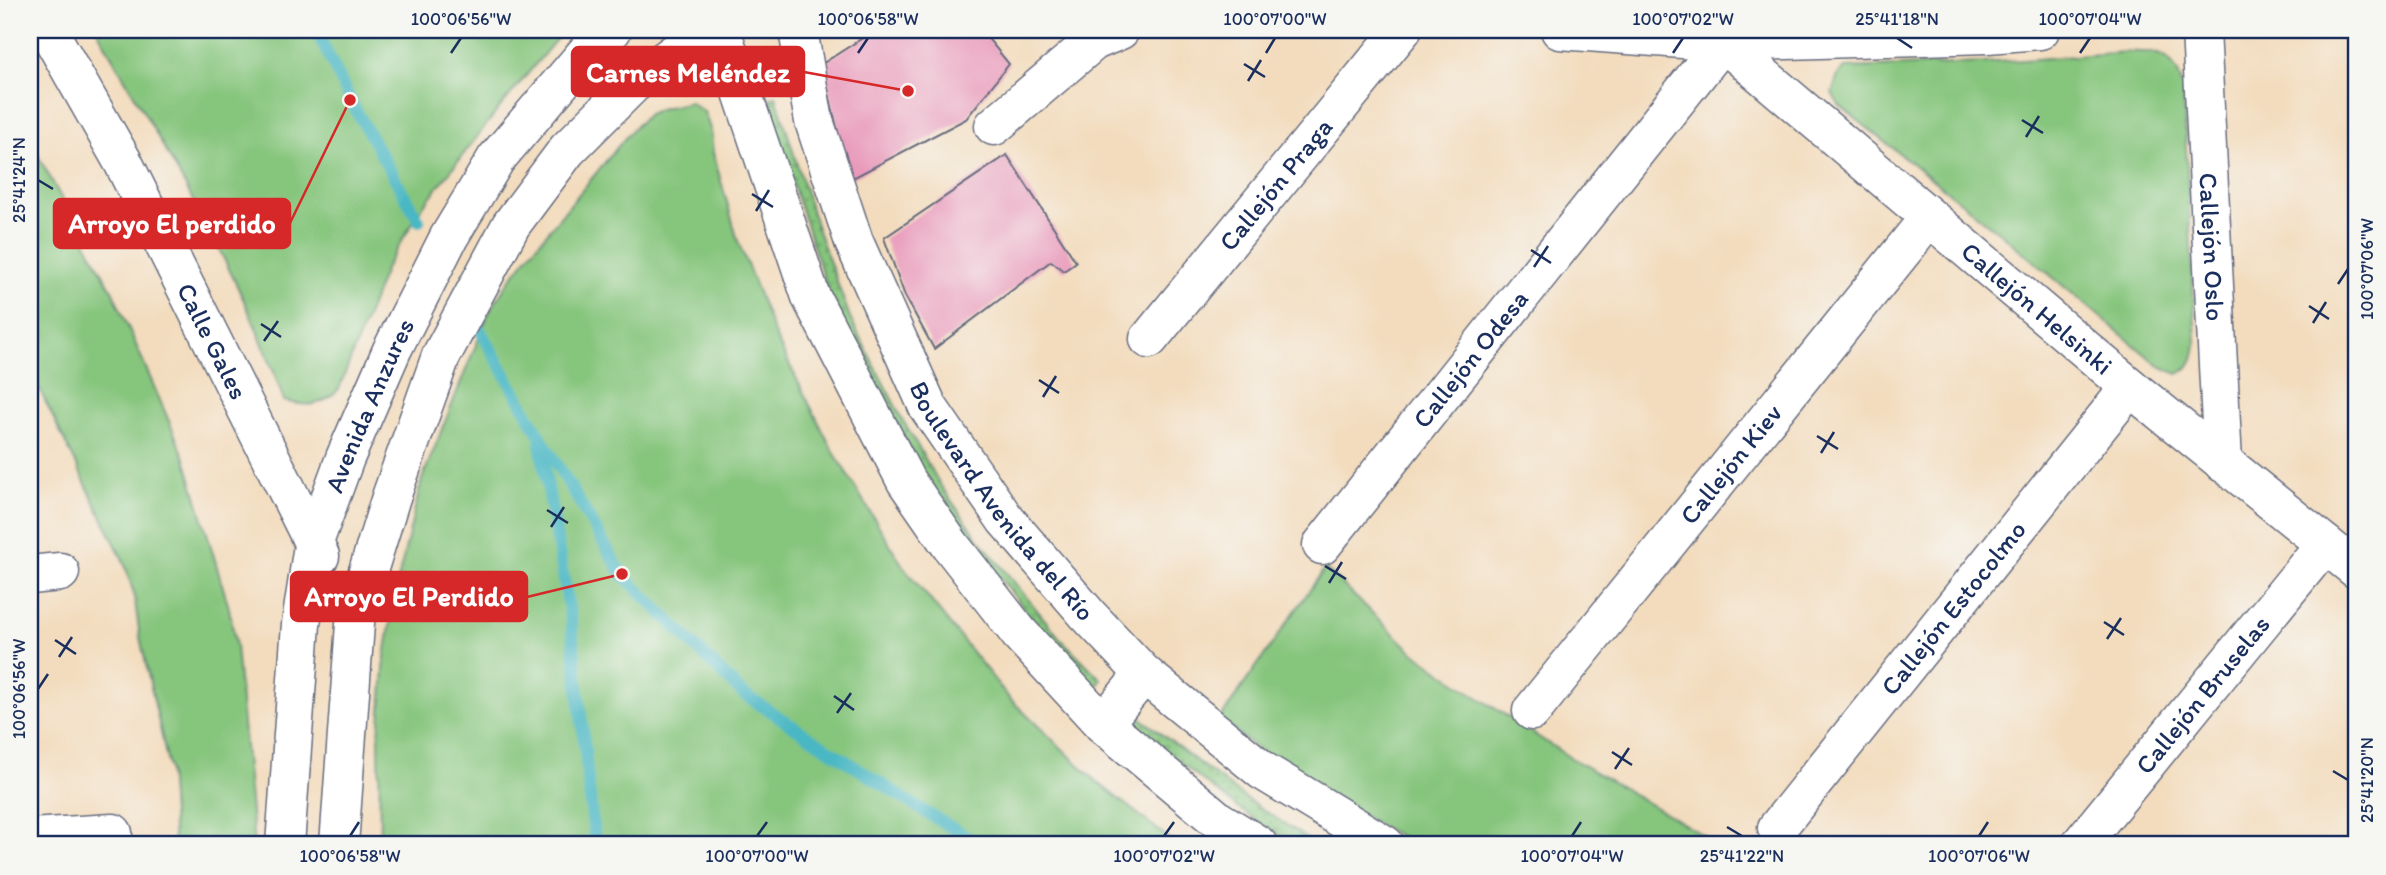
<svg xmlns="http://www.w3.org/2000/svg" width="2386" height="875" viewBox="0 0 2386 875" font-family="Itim,sans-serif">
	<defs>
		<pattern id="grass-dots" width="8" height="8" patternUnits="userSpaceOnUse" patternTransform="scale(1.75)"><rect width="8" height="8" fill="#85c57c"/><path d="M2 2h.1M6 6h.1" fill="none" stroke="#6ca069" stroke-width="1.8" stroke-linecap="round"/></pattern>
	</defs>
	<rect width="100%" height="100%" fill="#f6f6f2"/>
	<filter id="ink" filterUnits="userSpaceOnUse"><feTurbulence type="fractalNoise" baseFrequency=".0143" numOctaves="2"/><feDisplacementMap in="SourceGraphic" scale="14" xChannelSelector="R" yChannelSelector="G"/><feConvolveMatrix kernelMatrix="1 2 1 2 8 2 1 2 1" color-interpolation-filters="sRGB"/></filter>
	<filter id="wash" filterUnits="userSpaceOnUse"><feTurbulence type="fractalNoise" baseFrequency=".00686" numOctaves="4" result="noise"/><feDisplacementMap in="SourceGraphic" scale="28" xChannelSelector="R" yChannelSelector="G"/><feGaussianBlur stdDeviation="1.57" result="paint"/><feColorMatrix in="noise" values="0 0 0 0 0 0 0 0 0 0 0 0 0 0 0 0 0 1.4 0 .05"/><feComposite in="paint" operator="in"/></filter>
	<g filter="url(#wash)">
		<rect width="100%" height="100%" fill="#f3dcbd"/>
		<path fill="url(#grass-dots)" stroke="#507a6d" stroke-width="2" d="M776 96 816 225 851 320 902 419 941 486 978 538 1059 637 1101 679 1099 684 1094 685 1087 679 1043 633 931 489 829 294 778 139 769 103 771 98Z
			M1137 715 1242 796 1317 845H1295L1239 809 1135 727 1133 721Z"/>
		<path fill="#85c57c" stroke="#507a6d" stroke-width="2" d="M97 30H564L501 106 421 209 386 267 339 389C322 407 307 407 284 401 240 269 164 150 97 30Z
			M2127 52C2159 51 2174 53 2183 88L2196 344C2195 357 2190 371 2177 374L2158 365 2001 234 1850 114 1839 105 1832 93 1838 75 1845 68 1983 63Z
			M690 102 704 112 711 131 713 153 738 241 775 336 832 449 903 566 1009 698 1096 781 1177 845H380L379 736 385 656 397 584 422 479 488 315 506 285 536 246 630 132 648 114 659 109Z
			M30 141 113 292 185 458 229 608 236 646 254 845H174L169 769 140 637 134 594 124 562 30 370Z
			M1325 568 1412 651 1470 692 1566 755 1720 845H1417L1384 828 1271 760 1220 719Z"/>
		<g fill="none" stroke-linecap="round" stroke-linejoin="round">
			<path stroke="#49b7c4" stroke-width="12" d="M316 30 350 100 419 221
				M472 316 539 434 622 574 742 693 920 809 981 845
				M540 443 571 620 595 845"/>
		</g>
		<g id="blocks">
			<path fill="#e999ba" d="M875 30H981L1009 64 966 119 849 180 822 64Z
				M1007 155 1076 262 1064 271 1051 261 934 349 905 296 884 238Z"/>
		</g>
	</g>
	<g filter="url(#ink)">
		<use href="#blocks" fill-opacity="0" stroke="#676c7f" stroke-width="2"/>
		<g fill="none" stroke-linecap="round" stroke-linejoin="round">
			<g stroke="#676c7f" stroke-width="41">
				<g id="minor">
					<path id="s1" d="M48 30 123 162 320 556"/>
					<path d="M721 30 811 297 906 481 951 546 1019 633 1103 724 1219 821 1258 845"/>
					<path id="s2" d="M798 30 814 121 854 242 928 407 1005 519 1088 615 1144 674 1263 771 1385 845"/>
					<path d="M1560 30 1723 42 1987 34 2040 30"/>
					<path id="s3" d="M2201 30 2223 463"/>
					<path d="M994 126 1094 41 1120 30"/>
					<path id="s4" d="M1149 339 1402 30"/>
					<path id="s5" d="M1322 545 1723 42 2130 387 2356 569"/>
					<path d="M30 575 60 572"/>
					<path id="s6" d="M1532 711 1929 218"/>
					<path d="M1103 724 1144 674"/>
					<path id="s7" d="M1777 828 2130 387"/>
					<path d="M30 838 113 833"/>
					<path id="s8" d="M285 845 301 624 313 545 345 458 392 350 449 237 496 159 593 45 612 30"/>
					<path d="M339 845 356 610 391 497 441 356 511 225 567 150 633 84 706 30"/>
					<path id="s9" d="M2080 845 2325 544"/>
				</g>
			</g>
			<use href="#minor" stroke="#fff" stroke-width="38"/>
		</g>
	</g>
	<path fill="none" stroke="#1b2f5e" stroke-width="2.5" d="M1897 38 1912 48M451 53 461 38M858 53 868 38M1266 53 1275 38M1673 53 1683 38M2080 53 2090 38M1244 64 1265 77M1248 81 1261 60M2022 120 2043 133M2026 137 2039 116M38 180 53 189M752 194 773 207M756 211 769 190M1531 250 1551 263M1534 267 1548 246M2338 284 2348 269M2309 306 2329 319M2313 323 2326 302M261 324 281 337M264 341 278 321M1039 380 1059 393M1043 397 1056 376M1817 436 1838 449M1821 453 1834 432M547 510 568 523M551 527 564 507M1325 566 1346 579M1329 583 1342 562M2104 622 2124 635M2107 639 2121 618M55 640 76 654M59 657 72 637M38 689 48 674M834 696 854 710M837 713 851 693M1612 752 1632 765M1615 769 1629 748M2333 771 2348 780M1727 827 1742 836M350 836 359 822M757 836 767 822M1164 836 1174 822M1572 836 1581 822M1979 836 1988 822"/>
	<g text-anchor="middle" stroke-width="6" stroke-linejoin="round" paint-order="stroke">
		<g font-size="26" fill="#1b2f5e" stroke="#f6f6f2">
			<text dy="9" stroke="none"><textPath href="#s4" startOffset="200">Callejón Praga</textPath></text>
			<text dy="9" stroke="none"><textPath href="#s3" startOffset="217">Callejón Oslo</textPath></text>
			<text dy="9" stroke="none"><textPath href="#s5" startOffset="1055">Callejón Helsinki</textPath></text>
			<text dy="9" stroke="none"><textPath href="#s1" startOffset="352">Calle Gales</textPath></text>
			<text dy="9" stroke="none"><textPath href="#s5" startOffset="238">Callejón Odesa</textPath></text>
			<text dy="9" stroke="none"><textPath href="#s8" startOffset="452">Avenida Anzures</textPath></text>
			<text dy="9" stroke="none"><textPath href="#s6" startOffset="317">Callejón Kiev</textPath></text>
			<text dy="9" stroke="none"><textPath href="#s2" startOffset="520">Boulevard Avenida del Río</textPath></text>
			<text dy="9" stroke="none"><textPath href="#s7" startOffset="282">Callejón Estocolmo</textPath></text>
			<text dy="9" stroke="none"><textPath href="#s9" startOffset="194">Callejón Bruselas</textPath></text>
		</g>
	</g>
	<path fill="none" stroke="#d62828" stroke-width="2.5" d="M908 91L804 72M350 100L290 223M622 574L527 597"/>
	<g fill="#d62828" stroke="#f6f6f2" stroke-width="2.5">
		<circle cx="908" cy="91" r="7"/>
		<circle cx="350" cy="100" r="7"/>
		<circle cx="622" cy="574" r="7"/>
	</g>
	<g fill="#d62828" stroke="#d62828" stroke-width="2.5">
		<rect x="572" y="47" width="232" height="49" rx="7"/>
		<rect x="54" y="199" width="236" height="49" rx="7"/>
		<rect x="291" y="572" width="236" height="49" rx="7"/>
	</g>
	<g font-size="28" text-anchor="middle" font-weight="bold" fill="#fff">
		<text x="688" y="82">Carnes Meléndez</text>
		<text x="172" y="233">Arroyo El perdido</text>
		<text x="409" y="606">Arroyo El Perdido</text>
	</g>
	<rect width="2386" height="875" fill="none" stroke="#f6f6f2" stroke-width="77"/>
	<rect x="38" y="38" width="2310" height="798" fill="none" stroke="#1b2f5e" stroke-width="2.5"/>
	<g font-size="18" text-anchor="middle" fill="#1b2f5e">
		<text x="461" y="25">100°06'56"W</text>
		<text x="868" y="25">100°06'58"W</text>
		<text x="1275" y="25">100°07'00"W</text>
		<text x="1683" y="25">100°07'02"W</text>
		<text x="1897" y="25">25°41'18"N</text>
		<text x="2090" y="25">100°07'04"W</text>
		<text transform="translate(19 180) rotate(-90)" y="6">25°41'24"N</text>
		<text transform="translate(2367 269) rotate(-90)" y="6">100°07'06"W</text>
		<text transform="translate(19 689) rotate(-90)" y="6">100°06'56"W</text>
		<text transform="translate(2367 780) rotate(-90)" y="6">25°41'20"N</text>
		<text x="350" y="862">100°06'58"W</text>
		<text x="757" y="862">100°07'00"W</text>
		<text x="1164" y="862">100°07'02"W</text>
		<text x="1572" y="862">100°07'04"W</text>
		<text x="1742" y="862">25°41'22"N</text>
		<text x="1979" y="862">100°07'06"W</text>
	</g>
</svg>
